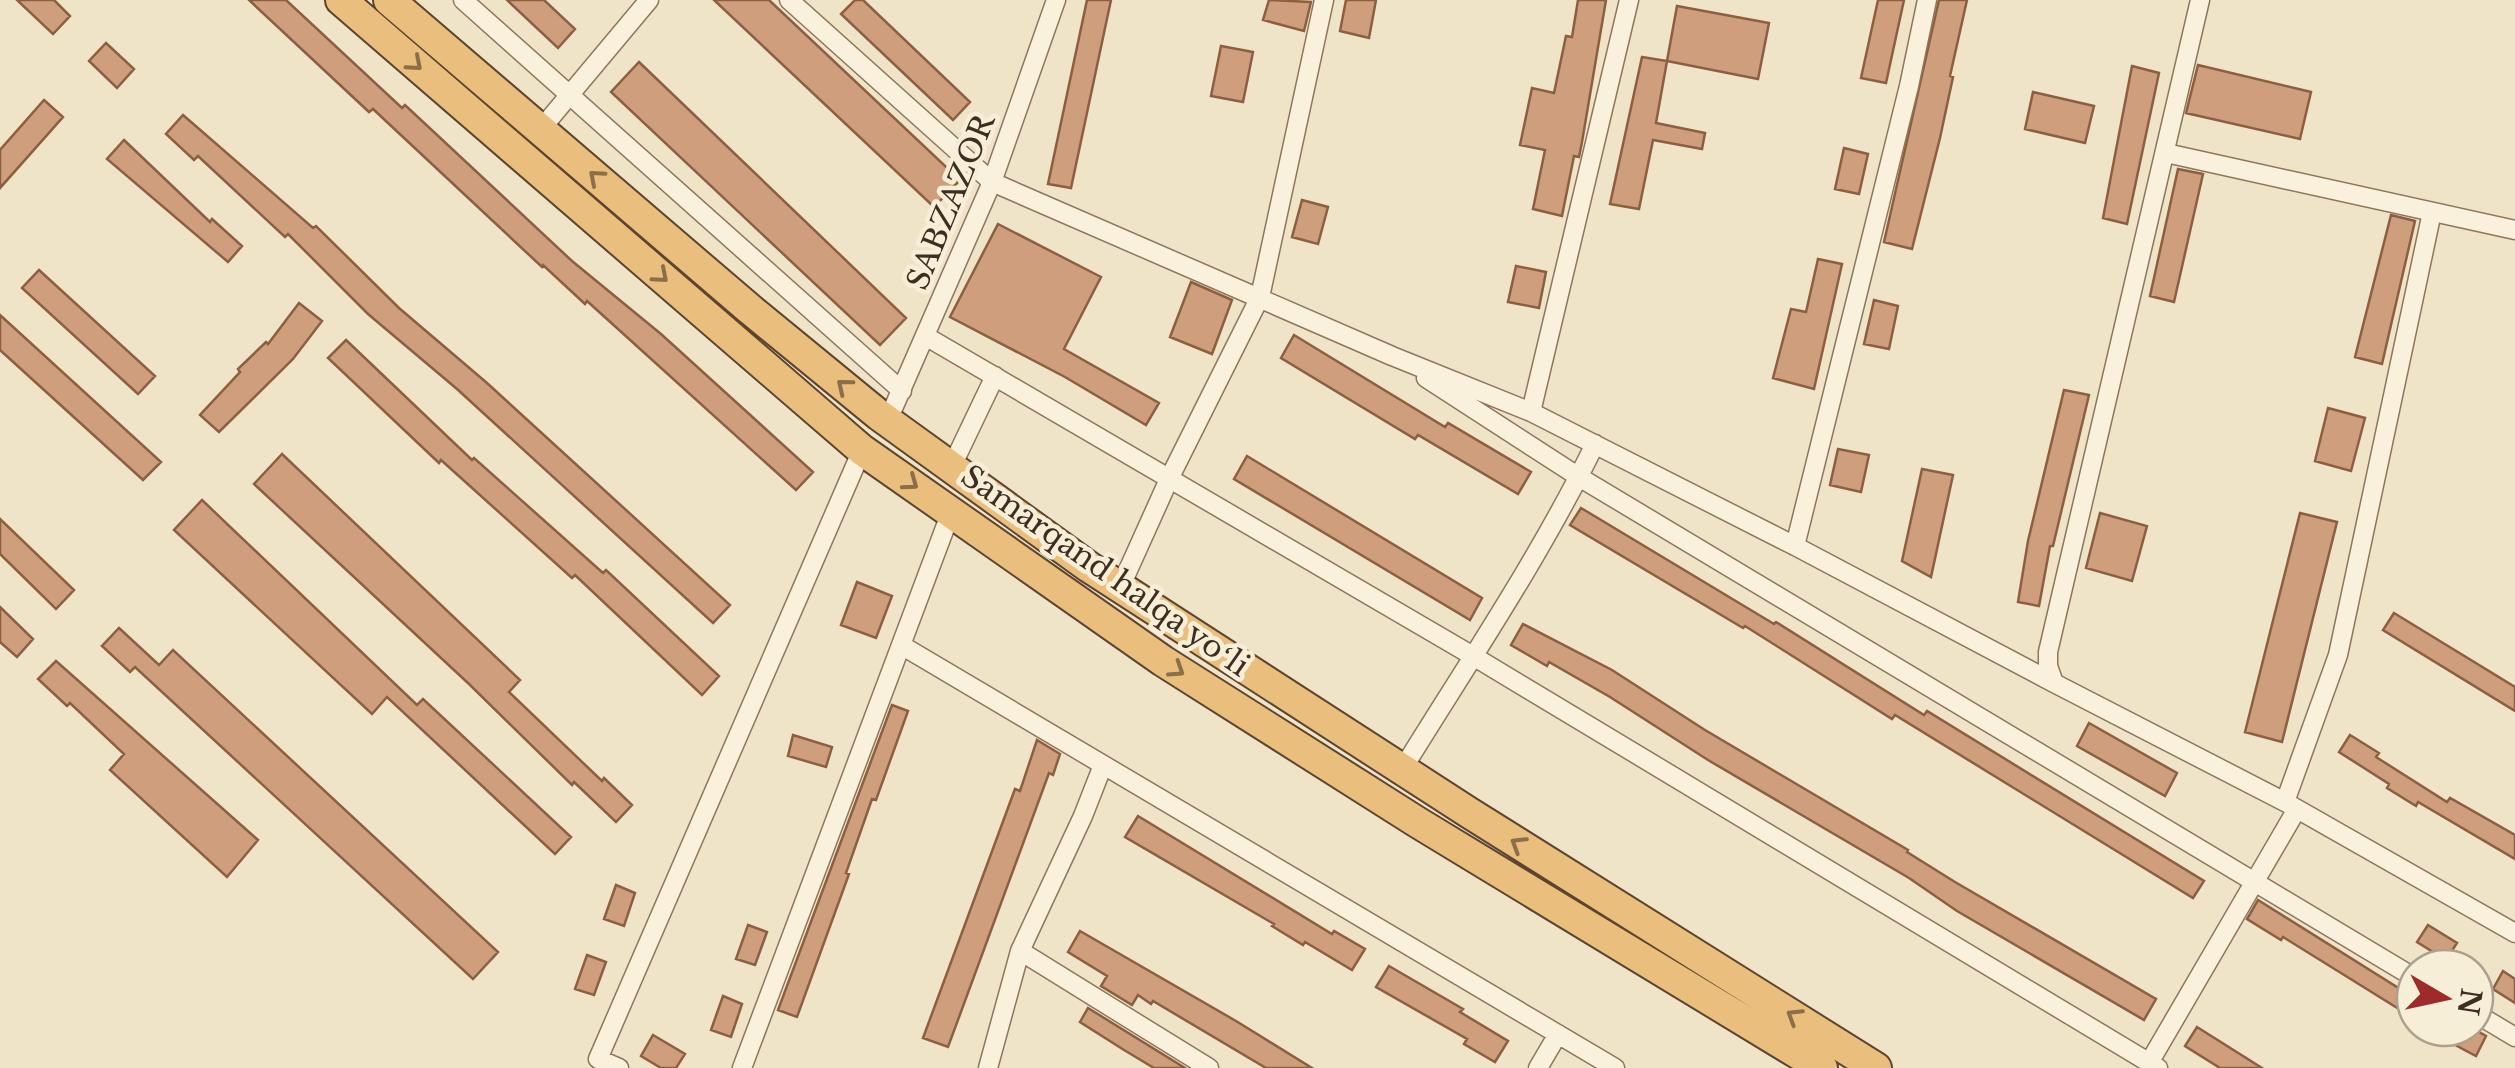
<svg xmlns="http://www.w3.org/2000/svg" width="2515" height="1068" viewBox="0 0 2515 1068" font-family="'Libre Baskerville',serif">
	<rect width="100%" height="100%" fill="#f0e4c8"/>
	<path fill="#cf9f7d" stroke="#8d5f41" stroke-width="2.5" d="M17 0H54L70 16 53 34Z
		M249 0H286L402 108 405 105 572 261 661 334 813 472 796 490 587 301 585 304 543 265 542 267 373 109 369 112Z
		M507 0H544L575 29 558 48Z
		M714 0H769L960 180 934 207Z
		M855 0H863L970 102 953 120 841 14Z
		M1087 0H1111L1071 188 1048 184Z
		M1269 0 1311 2 1304 31 1263 20Z
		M1346 0H1376L1369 38 1340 31Z
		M1578 0H1606L1582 142 1579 157 1574 156 1562 216 1533 209 1545 150 1520 145 1532 88 1554 93 1566 36 1572 37Z
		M1878 0H1904L1886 83 1861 78Z
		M1939 0H1967L1950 76 1953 77 1940 138 1912 249 1884 242Z
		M1677 6 1769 23 1758 79 1667 61Z
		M106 43 134 69 117 88 89 61Z
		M1221 46 1253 52 1243 102 1211 96Z
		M1642 57 1667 61 1656 123 1705 133 1702 149 1653 140 1639 209 1610 204Z
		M639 62 906 318 880 345 611 92Z
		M2198 65 2311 92 2300 139 2186 113Z
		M2132 66 2159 73 2127 224 2103 218Z
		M2033 92 2094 106 2085 143 2025 129Z
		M44 100 63 117 0 188V150Z
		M183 115 313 228 316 226 399 308 487 383 730 605 713 623 457 389 368 314 288 234 285 237 198 156 194 160 166 134Z
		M124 140 210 222 212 219 242 246 228 262 107 159Z
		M1844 148 1868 154 1859 194 1835 189Z
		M2178 169 2203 174 2174 302 2150 296Z
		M1302 200 1328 207 1318 244 1292 237Z
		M2391 215 2415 221 2382 364 2355 357Z
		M998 224 1101 277 1064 349 1159 403 1146 425 1065 377 950 317Z
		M1818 259 1842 264 1814 389 1773 378 1791 309 1806 312Z
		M1516 266 1546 272 1539 308 1508 302Z
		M39 270 155 376 138 394 22 288Z
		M1191 282 1232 300 1212 354 1170 337Z
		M1874 300 1898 306 1889 349 1864 344Z
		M299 303 322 321 293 359 219 432 200 415 240 372 238 369 266 342 268 344Z
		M0 315 161 462 143 480 0 350Z
		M1294 335 1445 427 1448 423 1531 472 1518 494 1418 435 1415 439 1281 358Z
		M346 340 472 460 474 458 603 573 606 570 719 676 702 695 575 575 572 578 441 460 439 463 328 358Z
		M2064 390 2089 395 2053 546H2050L2039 606 2018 602 2028 541Z
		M2328 408 2365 418 2351 471 2315 461Z
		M1838 449 1869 455 1861 492 1830 485Z
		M282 454 520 680 509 692 602 781 604 778 632 805 616 822 574 782 572 785 469 684 254 484Z
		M1247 456 1482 598 1470 620 1234 479Z
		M1922 469 1953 475 1931 577 1902 561Z
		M202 500 417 705 423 699 571 837 555 854 387 697 372 714 174 530Z
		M1581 508 1774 624 1776 622 1924 715 1927 711 2204 881 2193 898 1895 715 1892 719 1745 626 1743 628 1570 525Z
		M2100 513 2147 526 2132 581 2086 568Z
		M2300 513 2337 522 2282 742 2245 732Z
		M0 519 74 590 56 609 0 554Z
		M857 582 892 596 876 638 841 625Z
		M0 607 33 639 17 657 0 642Z
		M2394 613 2515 687V711L2383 630Z
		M1523 624 1612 670 1705 730 1908 850 1907 852 1955 882 2156 999 2144 1020 1957 911 1909 878 1708 760 1610 697 1549 662 1547 666 1511 645Z
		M119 628 159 665 173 650 498 952 473 979 135 667 130 672 102 646Z
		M56 661 258 840 227 877 110 770 124 754 70 703 67 706 38 679Z
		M892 705 908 711 876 800 872 799 846 873 849 874 797 1017 778 1010Z
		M2089 723 2177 773 2165 796 2077 746Z
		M793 735 832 747 826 767 788 756Z
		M2350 735 2379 753 2376 757 2447 802 2450 798 2515 835V859L2418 802 2416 806 2387 788 2389 784 2339 752Z
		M1037 740 1060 754 1053 775 1049 773 948 1047 923 1038 1015 789 1020 791Z
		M1138 816 1332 934 1334 931 1365 949 1352 970 1305 942 1303 945 1272 926 1274 924 1125 837Z
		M616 885 635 893 624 926 604 919Z
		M2258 900 2405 992 2408 988 2415 990V1019L2283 937 2281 940 2247 919Z
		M748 925 767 932 755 965 736 959Z
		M2428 925 2457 943 2446 960 2417 942Z
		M1080 931 1236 1021 1312 1068H1266L1153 1001 1151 1004 1138 995 1132 1005 1101 986 1107 976 1068 952Z
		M587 955 606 962 594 995 575 989Z
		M1389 966 1463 1009 1460 1012 1508 1041 1495 1062 1464 1044 1467 1039 1376 987Z
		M2503 971 2515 979V1003L2493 989Z
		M723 996 742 1004 731 1037 711 1030Z
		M1088 1008 1185 1068H1154L1124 1050 1080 1022Z
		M2197 1027 2262 1068H2220L2185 1046Z
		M2450 1028H2472L2486 1036 2476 1056 2444 1039Z
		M653 1035 685 1054 676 1068H661L641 1056Z"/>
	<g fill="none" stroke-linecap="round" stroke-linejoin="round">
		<g stroke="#8d765c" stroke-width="21">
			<path id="minor" d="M463 0 902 391
				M789 0 992 182 1392 356 1531 412 1795 546 2054 683
				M2200 0 2048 652V666L2054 683 2285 802 2515 933
				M541 129 649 0
				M2166 153 2515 230
				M927 337 1473 656 2158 1068
				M1426 378 1579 477 2415 978
				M1531 412 1629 0
				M888 420 992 182 1056 0
				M952 466 995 376
				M1795 546 1909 86 1927 0
				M1120 588 1170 477 1260 297 1324 0
				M901 645 1615 1068
				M1402 770C1468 663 1540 557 1595 444
				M2285 802 2338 655 2432 212
				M1020 951 1209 1068
				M2475 1013 2515 1037
				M2149 1063 2297 809
				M619 1068 598 1059 862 450
				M742 1068 951 512
				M988 1068 1020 951 1083 816 1103 765
				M1538 1068 1558 1034"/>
		</g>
		<g stroke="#5b4430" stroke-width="34">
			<path id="trunk" d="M341 0 862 450 1163 661 1417 822 1822 1068
				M389 0 752 311 879 415 1089 567 1468 812 1876 1068"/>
		</g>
		<use href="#minor" stroke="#faf1dc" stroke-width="18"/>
		<use href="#trunk" stroke="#eabe7c" stroke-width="30"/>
	</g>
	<defs><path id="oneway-chevron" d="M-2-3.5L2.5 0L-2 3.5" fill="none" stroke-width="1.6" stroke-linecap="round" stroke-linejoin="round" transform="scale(2.5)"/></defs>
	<g stroke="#8b6f49">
		<use href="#oneway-chevron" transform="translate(415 64) rotate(41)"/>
		<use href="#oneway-chevron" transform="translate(596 177) rotate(-139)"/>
		<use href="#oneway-chevron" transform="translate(661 276) rotate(41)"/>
		<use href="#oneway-chevron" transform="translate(844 386) rotate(-141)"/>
		<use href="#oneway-chevron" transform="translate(911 483) rotate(36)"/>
		<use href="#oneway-chevron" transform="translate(1177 670) rotate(33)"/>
		<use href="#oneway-chevron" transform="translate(1518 844) rotate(-148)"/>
		<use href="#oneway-chevron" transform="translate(1794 1016) rotate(-148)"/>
	</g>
	<g text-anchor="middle" stroke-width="9" stroke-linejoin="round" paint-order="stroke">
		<g font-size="30" fill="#3d2e20" stroke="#f7eed8">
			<text transform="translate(951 202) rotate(-68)" y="10">SABZAZOR</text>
			<text transform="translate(1105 571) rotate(35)" y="10">Samarqand halqa yoʻli</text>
		</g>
	</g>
	<g transform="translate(2445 998) rotate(99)"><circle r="48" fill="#f7eed8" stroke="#ada18e" stroke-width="2.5"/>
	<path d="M0-8L18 38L0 25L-18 38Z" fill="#9e2a2b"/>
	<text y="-15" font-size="28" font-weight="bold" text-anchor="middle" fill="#3d2e20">N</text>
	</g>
</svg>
